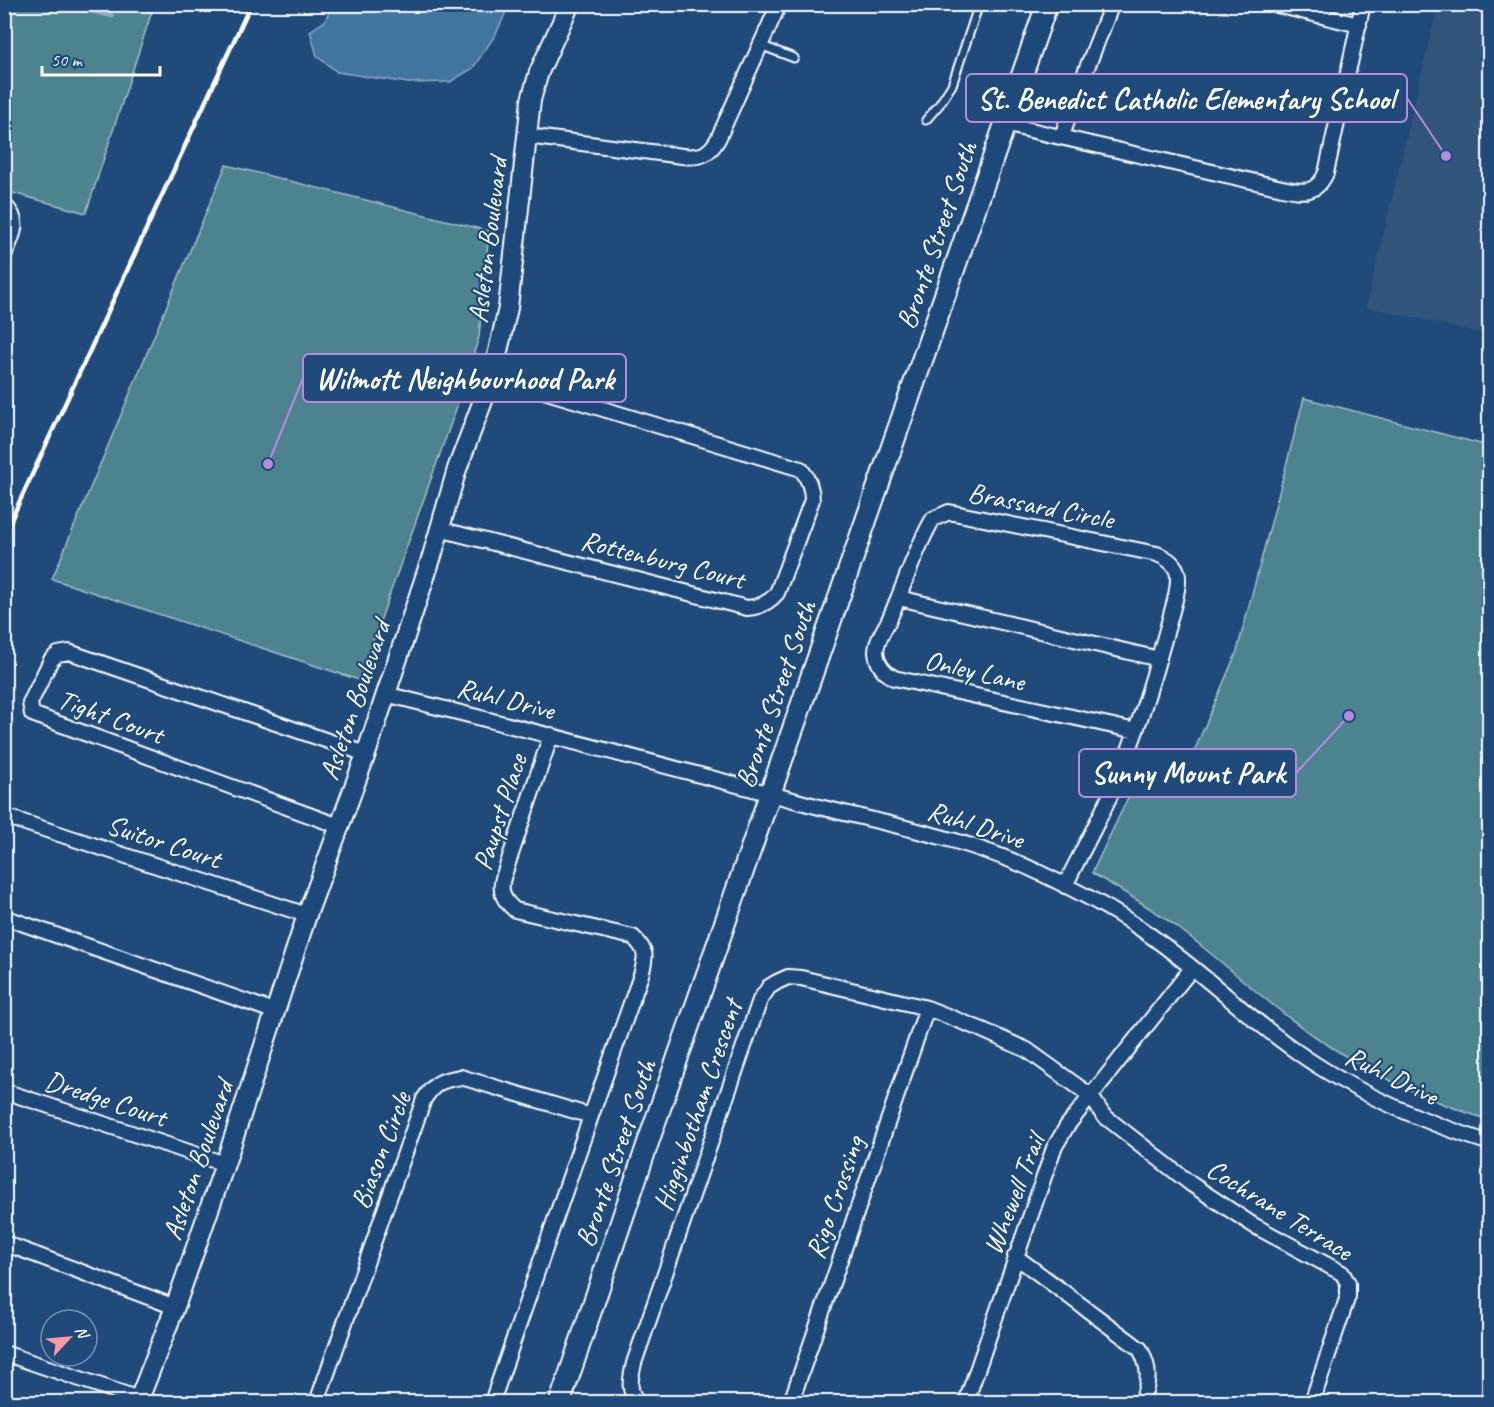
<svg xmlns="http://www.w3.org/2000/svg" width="1494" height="1407" viewBox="0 0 1494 1407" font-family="Caveat,sans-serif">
	<rect width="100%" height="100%" fill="#1f4a7a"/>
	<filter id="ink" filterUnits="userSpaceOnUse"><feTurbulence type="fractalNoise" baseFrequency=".0167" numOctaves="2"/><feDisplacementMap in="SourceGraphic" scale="12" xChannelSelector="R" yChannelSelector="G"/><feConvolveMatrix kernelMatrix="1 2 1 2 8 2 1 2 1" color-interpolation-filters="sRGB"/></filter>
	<g filter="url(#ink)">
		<path fill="#33547c" d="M1438 4 1489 5V335L1366 307Z"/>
		<path fill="#4e828f" stroke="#a6c0c7" stroke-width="1.5" d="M4 5H154L86 213 5 191Z
			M226 165 489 231 479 337 455 412 359 680 52 579Z
			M1304 398 1489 446V1120C1432 1102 1378 1078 1328 1045 1274 1011 1228 965 1177 927 1150 907 1121 890 1092 873L1136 781 1175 796 1237 651Z"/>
		<path fill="#43749f" stroke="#8eacc5" stroke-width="1.5" d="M332 5V4L509 5 496 34 473 68 450 82 408 83 337 72 317 56 310 31 325 21Z"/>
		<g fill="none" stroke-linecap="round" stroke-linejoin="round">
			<path stroke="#8eacc5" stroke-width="4.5" d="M63 4 112 16"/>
			<g stroke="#fff" stroke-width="11">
				<path id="service" d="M760 45 794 58
					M926 120 939 105 952 85 979 4"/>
			</g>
			<g stroke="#fff" stroke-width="18">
				<path id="minor" d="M1273 4 1359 25
					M1004 124 1282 188C1303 192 1316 195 1326 173L1363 4
					M527 136 682 156C700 158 709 155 718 139L779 4
					M1062 137 1070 111 1112 4
					M4 205C22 221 13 236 4 255
					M439 529 747 608C760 607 769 603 777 593L812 500C812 488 809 479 801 469L514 382 492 377
					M899 598 1159 659
					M385 694C527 729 667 766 808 804 885 824 968 838 1040 873 1075 890 1109 907 1141 929 1203 971 1255 1026 1318 1066 1371 1100 1430 1124 1490 1143
					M551 735 503 878C499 892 504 901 515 910L633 937C648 951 646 957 641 975L591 1116
					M4 816 307 915
					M339 826 32 714 30 703 51 660 58 654 69 652 366 754
					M1065 886C1084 846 1107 807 1123 766 1144 712 1160 656 1175 600 1180 577 1182 564 1157 554L949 512 933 519C914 551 904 588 888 622 883 631 876 642 876 652 877 664 883 672 894 678L1136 731
					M4 917 276 1012
					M4 1091 225 1164
					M4 1243 175 1307
					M1015 1256 1140 1349C1151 1370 1149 1380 1142 1402
					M4 1353 139 1399
					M317 1402 424 1099C435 1082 442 1080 461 1077L591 1116 492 1402
					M637 1402C627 1389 631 1378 634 1363L760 1000 769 987 777 982 788 977 801 978 927 1008 980 1029 1027 1050 1091 1096 1103 1115 1191 1184 1253 1225 1342 1273 1348 1283V1296L1312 1402
					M791 1402 927 1008
					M966 1402 1054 1148 1067 1126 1192 968"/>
			</g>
			<g stroke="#fff" stroke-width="22">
				<path id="tertiary" d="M138 1402 175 1307 225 1164 307 915 366 754 432 556 457 469 492 377 508 308 531 100 539 72 570 4"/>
			</g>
			<g stroke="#fff" stroke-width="24">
				<path id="secondary" d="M560 1402 652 1131 1047 4"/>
			</g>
			<use href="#service" stroke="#1f4a7a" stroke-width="7"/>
			<use href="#minor" stroke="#1f4a7a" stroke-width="14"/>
			<use href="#tertiary" stroke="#1f4a7a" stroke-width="18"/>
			<use href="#secondary" stroke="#1f4a7a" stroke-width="20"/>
			<path stroke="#fff" stroke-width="4.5" d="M4 535 251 4"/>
		</g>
	</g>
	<g text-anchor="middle" stroke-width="4.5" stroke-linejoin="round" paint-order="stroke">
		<g font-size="28" fill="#fff" stroke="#1f4a7a">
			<text transform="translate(936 235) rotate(-71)" y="10">Bronte Street South</text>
			<text transform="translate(487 240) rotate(-83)" y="10">Asleton Boulevard</text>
			<text transform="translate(1041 505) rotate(11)" y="10">Brassard Circle</text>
			<text transform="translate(663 559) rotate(14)" y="10">Rottenburg Court</text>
			<text transform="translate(975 670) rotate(13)" y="10">Onley Lane</text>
			<text transform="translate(775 694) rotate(-71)" y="10">Bronte Street South</text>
			<text transform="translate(506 698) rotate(14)" y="10">Ruhl Drive</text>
			<text transform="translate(354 700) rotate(-71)" y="10">Asleton Boulevard</text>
			<text transform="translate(111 716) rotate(20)" y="10">Tight Court</text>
			<text transform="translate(499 812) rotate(-72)" y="10">Paupst Place</text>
			<text transform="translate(976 824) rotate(18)" y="10">Ruhl Drive</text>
			<text transform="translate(164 841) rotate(18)" y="10">Suitor Court</text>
			<text transform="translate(1392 1075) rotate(26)" y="10">Ruhl Drive</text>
			<text transform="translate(106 1098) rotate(18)" y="10">Dredge Court</text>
			<text transform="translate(697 1105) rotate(-71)" y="10">Higginbotham Crescent</text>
			<text transform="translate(380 1150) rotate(-69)" y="10">Biason Circle</text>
			<text transform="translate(615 1153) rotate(-71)" y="10">Bronte Street South</text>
			<text transform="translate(197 1160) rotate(-71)" y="10">Asleton Boulevard</text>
			<text transform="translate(1013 1194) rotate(-69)" y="10">Whewell Trail</text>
			<text transform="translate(834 1197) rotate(-71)" y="10">Rigo Crossing</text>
			<text transform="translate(1280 1209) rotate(32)" y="10">Cochrane Terrace</text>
		</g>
	</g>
	<path fill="none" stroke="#b68bdc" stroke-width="2" d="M1446 156L1407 98M268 464L303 378M1349 716L1296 773"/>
	<g fill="#b68bdc" stroke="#1f4a7a" stroke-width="2">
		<circle cx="1446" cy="156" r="6"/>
		<circle cx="268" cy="464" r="6"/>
		<circle cx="1349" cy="716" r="6"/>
	</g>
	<g fill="#1f4a7a" stroke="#b68bdc" stroke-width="2">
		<rect x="966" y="74" width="441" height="48" rx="6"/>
		<rect x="303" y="354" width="323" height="48" rx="6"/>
		<rect x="1079" y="749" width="217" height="48" rx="6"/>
	</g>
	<g font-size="30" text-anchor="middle" font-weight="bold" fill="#fff">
		<text x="1186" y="109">St. Benedict Catholic Elementary School</text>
		<text x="465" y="389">Wilmott Neighbourhood Park</text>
		<text x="1188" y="783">Sunny Mount Park</text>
	</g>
	<rect width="1494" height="1407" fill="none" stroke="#1f4a7a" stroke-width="24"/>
	<rect x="12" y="12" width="1470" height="1383" fill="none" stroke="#fff" stroke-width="2" filter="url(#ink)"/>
	<g transform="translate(69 1338) rotate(64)"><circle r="28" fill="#1f4a7a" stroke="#7992af" stroke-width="1.5"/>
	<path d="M0-4.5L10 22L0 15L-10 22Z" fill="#ff9aa2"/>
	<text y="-9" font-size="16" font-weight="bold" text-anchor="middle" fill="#ffffff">N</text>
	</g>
	<path d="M42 66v9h118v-9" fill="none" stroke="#ffffff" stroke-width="3"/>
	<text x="51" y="66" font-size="18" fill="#ffffff" stroke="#1f4a7a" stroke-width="4.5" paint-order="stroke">50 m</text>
</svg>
